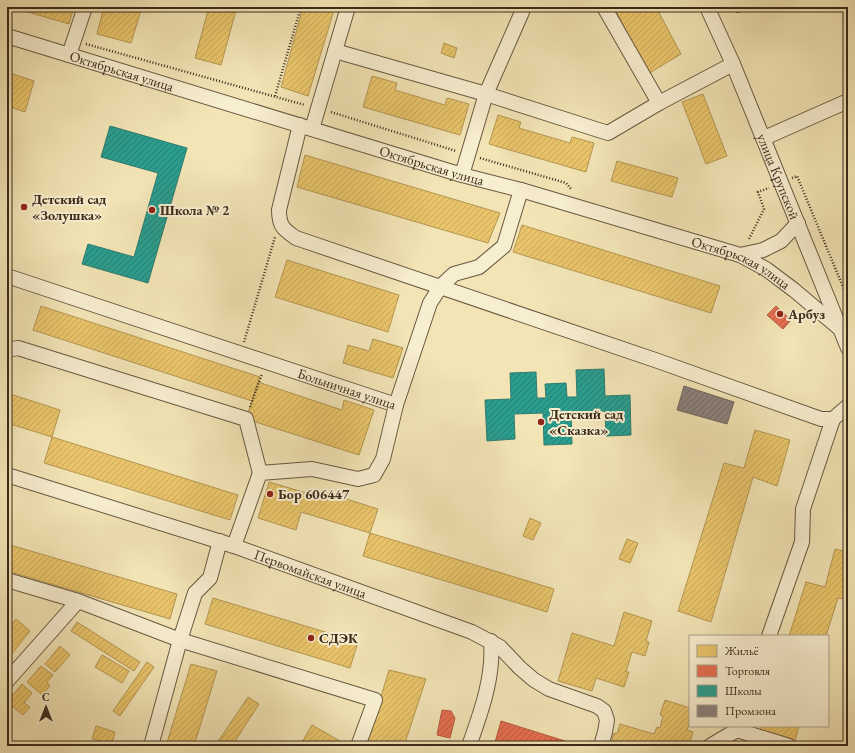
<svg xmlns="http://www.w3.org/2000/svg" width="855" height="753" viewBox="0 0 855 753" font-family="'EB Garamond',serif">
	<defs>
		<pattern id="homes-hatch" width="6" height="6" patternUnits="userSpaceOnUse"><rect width="6" height="6" fill="#e9c46a"/><path d="M-1 1l2-2M0 6l6-6M5 7l2-2" fill="none" stroke="#c9a95b"/></pattern>
		<pattern id="shops-hatch" width="6" height="6" patternUnits="userSpaceOnUse"><rect width="6" height="6" fill="#e76f51"/><path d="M-1 1l2-2M0 6l6-6M5 7l2-2" fill="none" stroke="#bc5b42"/></pattern>
		<pattern id="schools-hatch" width="6" height="6" patternUnits="userSpaceOnUse"><rect width="6" height="6" fill="#2a9d8f"/><path d="M-1 1l2-2M0 6l6-6M5 7l2-2" fill="none" stroke="#258074"/></pattern>
		<pattern id="industry-hatch" width="6" height="6" patternUnits="userSpaceOnUse"><rect width="6" height="6" fill="#8a817c"/><path d="M-1 1l2-2M0 6l6-6M5 7l2-2" fill="none" stroke="#726a65"/></pattern>
	</defs>
	<rect width="100%" height="100%" fill="#f2e4b5"/>
	<filter id="stains"><feTurbulence type="fractalNoise" baseFrequency=".005" numOctaves="4"/><feColorMatrix values="0 0 0 0 .2 0 0 0 0 .09 0 0 0 0 .02 0 0 0 .5 -.17"/></filter>
	<radialGradient id="worn" r=".72"><stop offset=".6" stop-color="#630" stop-opacity="0"/><stop offset="1" stop-color="#630" stop-opacity=".3"/></radialGradient>
	<path fill="url(#homes-hatch)" stroke="#b49652" d="M11 7H74L69 24Z
		M104 7H142L131 43 97 34Z
		M209 7H237L221 65 195 58Z
		M303 7H335L308 96 281 87Z
		M614 7H656L681 54 648 74Z
		M444 43 457 48 454 58 441 53Z
		M7 72 34 81 25 112 7 106Z
		M372 76 397 83 395 90 445 105 447 98 469 104 460 135 363 107Z
		M703 94 727 156 706 164 682 102Z
		M498 115 521 122 519 128 570 143 572 137 594 143 586 172 489 144Z
		M305 155 500 213 488 243 297 187Z
		M617 161 678 178 672 197 611 181Z
		M522 225 720 286 711 313 513 252Z
		M287 260 399 295 388 332 275 297Z
		M41 306 260 377 252 401 33 330Z
		M373 339 403 348 393 378 343 363 348 345 369 351Z
		M258 382 342 410 344 400 374 410 359 455 246 419Z
		M7 393 60 410 52 437 7 423Z
		M755 430 790 440 777 486 753 477 711 622 678 611 724 463 744 468Z
		M52 437 238 495 230 520 44 463Z
		M269 482 320 497 321 491 378 509 370 533 301 512 296 530 258 518Z
		M530 518 541 523 533 540 523 536Z
		M370 533 554 589 547 612 363 556Z
		M627 539 638 543 630 563 619 559Z
		M7 544 177 594 170 619 7 571Z
		M835 549 848 552V600L838 598 826 636H789L806 582 825 587Z
		M213 598 358 642 350 668 205 624Z
		M624 612 652 621 646 641 649 642 645 656 632 652 626 672H629L624 687 596 678 592 691 558 681 572 633 614 646Z
		M16 619 30 631 7 660V631Z
		M77 622 140 662 134 671 71 631Z
		M60 646 70 655 55 672 45 664Z
		M102 655 129 671 122 683 95 667Z
		M147 662 154 667 120 716 113 711Z
		M191 664 217 671 194 746H166Z
		M41 666 53 675 47 682 50 686 42 695 27 682Z
		M389 670 426 679 404 746H366Z
		M22 684 32 693 24 703 30 707 23 715 7 702Z
		M248 697 259 704 232 746H215Z
		M665 700 690 708V722L687 730 693 732 689 746 675 742 673 746H619L620 743 612 740 614 733 617 734 620 724 654 734 657 727 660 728 663 716 660 715Z
		M312 725 340 741 337 746H309L302 742Z
		M96 726 115 732 112 744 92 739Z
		M761 726H799L795 741 760 730Z"/>
	<path fill="url(#shops-hatch)" stroke="#b35b40" d="M735 7H750V8L737 13Z
		M776 306 791 320 783 329 767 315Z
		M442 710 451 711 455 718 450 738 437 735Z
		M501 721 565 741 563 746H494Z"/>
	<path fill="url(#schools-hatch)" stroke="#2f7b6c" d="M110 126 187 148 148 283 82 264 88 244 134 257 158 173 101 157Z
		M604 369 605 396 630 395 631 435 606 436 605 411 571 412 572 444 544 445 543 413 514 414 515 439 487 441 485 400 511 399 510 373 536 372 537 398H546L545 384 566 383 567 397H577L576 370Z"/>
	<path fill="url(#industry-hatch)" stroke="#72675f" d="M684 386 734 402 727 424 677 410Z"/>
	<g fill="none" stroke-linecap="round" stroke-linejoin="round">
		<g stroke="#685941" stroke-width="16">
			<g id="minor">
				<path d="M604 7 659 103"/>
				<path id="s1" d="M707 7 733 64 848 348"/>
				<path id="s2" d="M7 36 462 175 521 190 740 255 766 269 794 290 839 328"/>
				<path d="M335 51 486 94 608 133 659 103 733 64"/>
				<path d="M69 55 85 7"/>
				<path d="M300 125 279 210C279 226 283 229 296 238L658 361 821 419H833L848 406"/>
				<path d="M312 129 348 7"/>
				<path d="M764 138 848 101"/>
				<path d="M462 175 486 94 522 12 520 7"/>
				<path d="M740 255 763 250 781 241 798 223"/>
				<path id="s3" d="M7 276 396 405"/>
				<path d="M7 350 18 348 246 419 260 473"/>
				<path id="s4" d="M7 475 234 546 472 632 500 647 520 668 534 680 549 689 597 706 604 711 607 720 605 732 601 746"/>
				<path d="M234 546 260 473 312 469 358 479 374 475 383 459 396 405 430 303 441 286 454 274 479 267 504 246 521 190"/>
				<path d="M7 580 78 601 180 640 375 700 358 746"/>
				<path d="M769 636 802 542 803 509 833 419"/>
				<path d="M7 681 78 601"/>
				<path d="M737 730 789 746"/>
				<path d="M151 746 180 640 195 593 210 578 220 541"/>
				<path d="M469 746C481 712 494 677 491 641"/>
				<path d="M710 746 737 730 738 726"/>
			</g>
		</g>
		<path stroke="#3a2b1a" stroke-width="2.5" stroke-dasharray="1 2" stroke-linecap="butt" d="M86 44 305 105
			M275 96 301 7
			M331 112 456 151
			M480 158 566 183 572 190
			M792 178 797 176 848 299
			M749 239 764 209 758 192 769 188
			M244 342 275 237
			M250 407 262 374"/>
		<use href="#minor" stroke="#f7edcf" stroke-width="14"/>
	</g>
	<g fill="#8f2418" stroke="#f7edcf" stroke-width="1.5">
		<circle cx="24" cy="207" r="4"/>
		<circle cx="152" cy="210" r="4"/>
		<circle cx="780" cy="314" r="4"/>
		<circle cx="541" cy="422" r="4"/>
		<circle cx="270" cy="494" r="4"/>
		<circle cx="311" cy="638" r="4"/>
	</g>
	<g text-anchor="middle" stroke-width="4" stroke-linejoin="round" paint-order="stroke">
		<g font-size="14" fill="#3a2b1a" stroke="#f7edcf">
			<text dy="5" stroke="none"><textPath href="#s2" startOffset="120">Октябрьская улица</textPath></text>
			<text dy="5" stroke="none"><textPath href="#s2" startOffset="444">Октябрьская улица</textPath></text>
			<text dy="5" stroke="none"><textPath href="#s1" startOffset="184">улица Крупской</textPath></text>
			<text dy="5" stroke="none"><textPath href="#s2" startOffset="769">Октябрьская улица</textPath></text>
			<text dy="5" stroke="none"><textPath href="#s3" startOffset="358">Больничная улица</textPath></text>
			<text dy="5" stroke="none"><textPath href="#s4" startOffset="319">Первомайская улица</textPath></text>
		</g>
		<g font-size="14" font-weight="bold" fill="#3a2b1a" stroke="#f7edcf" text-anchor="start">
			<text x="32" y="204">Детский сад<tspan x="32" dy="16">«Золушка»</tspan></text>
			<text x="160" y="215">Школа № 2</text>
			<text x="788" y="319">Арбуз</text>
			<text x="549" y="419">Детский сад<tspan x="549" dy="16">«Сказка»</tspan></text>
			<text x="278" y="499">Бор 606447</text>
			<text x="319" y="643">СДЭК</text>
		</g>
	</g>
	<rect width="855" height="753" fill="none" stroke="#f2e4b5" stroke-width="24"/>
	<rect x="8" y="8" width="839" height="737" fill="none" stroke="#3a2b1a" stroke-width="2"/>
	<rect x="12" y="12" width="831" height="729" fill="none" stroke="#3a2b1a"/>
	<rect x="689" y="635" width="140" height="92" fill="#f7edcf" stroke="#ab9f87"/>
	<rect x="697" y="645" width="20" height="12" fill="#e9c46a" stroke="#ab9f87"/>
	<text x="725" y="655" font-size="12" fill="#3a2b1a">Жильё</text>
	<rect x="697" y="665" width="20" height="12" fill="#e76f51" stroke="#ab9f87"/>
	<text x="725" y="675" font-size="12" fill="#3a2b1a">Торговля</text>
	<rect x="697" y="685" width="20" height="12" fill="#2a9d8f" stroke="#ab9f87"/>
	<text x="725" y="695" font-size="12" fill="#3a2b1a">Школы</text>
	<rect x="697" y="705" width="20" height="12" fill="#8a817c" stroke="#ab9f87"/>
	<text x="725" y="715" font-size="12" fill="#3a2b1a">Промзона</text>
	<g transform="translate(46 707)" stroke="#f7edcf" stroke-width="3" paint-order="stroke">
	<path d="M0-3L7 15L0 10L-7 15Z" fill="#3a2b1a"/>
	<text y="-6" font-size="11" font-weight="bold" text-anchor="middle" fill="#3a2b1a">С</text>
	</g>
	<rect width="100%" height="100%" filter="url(#stains)"/>
	<rect width="100%" height="100%" fill="url(#worn)"/>
</svg>
